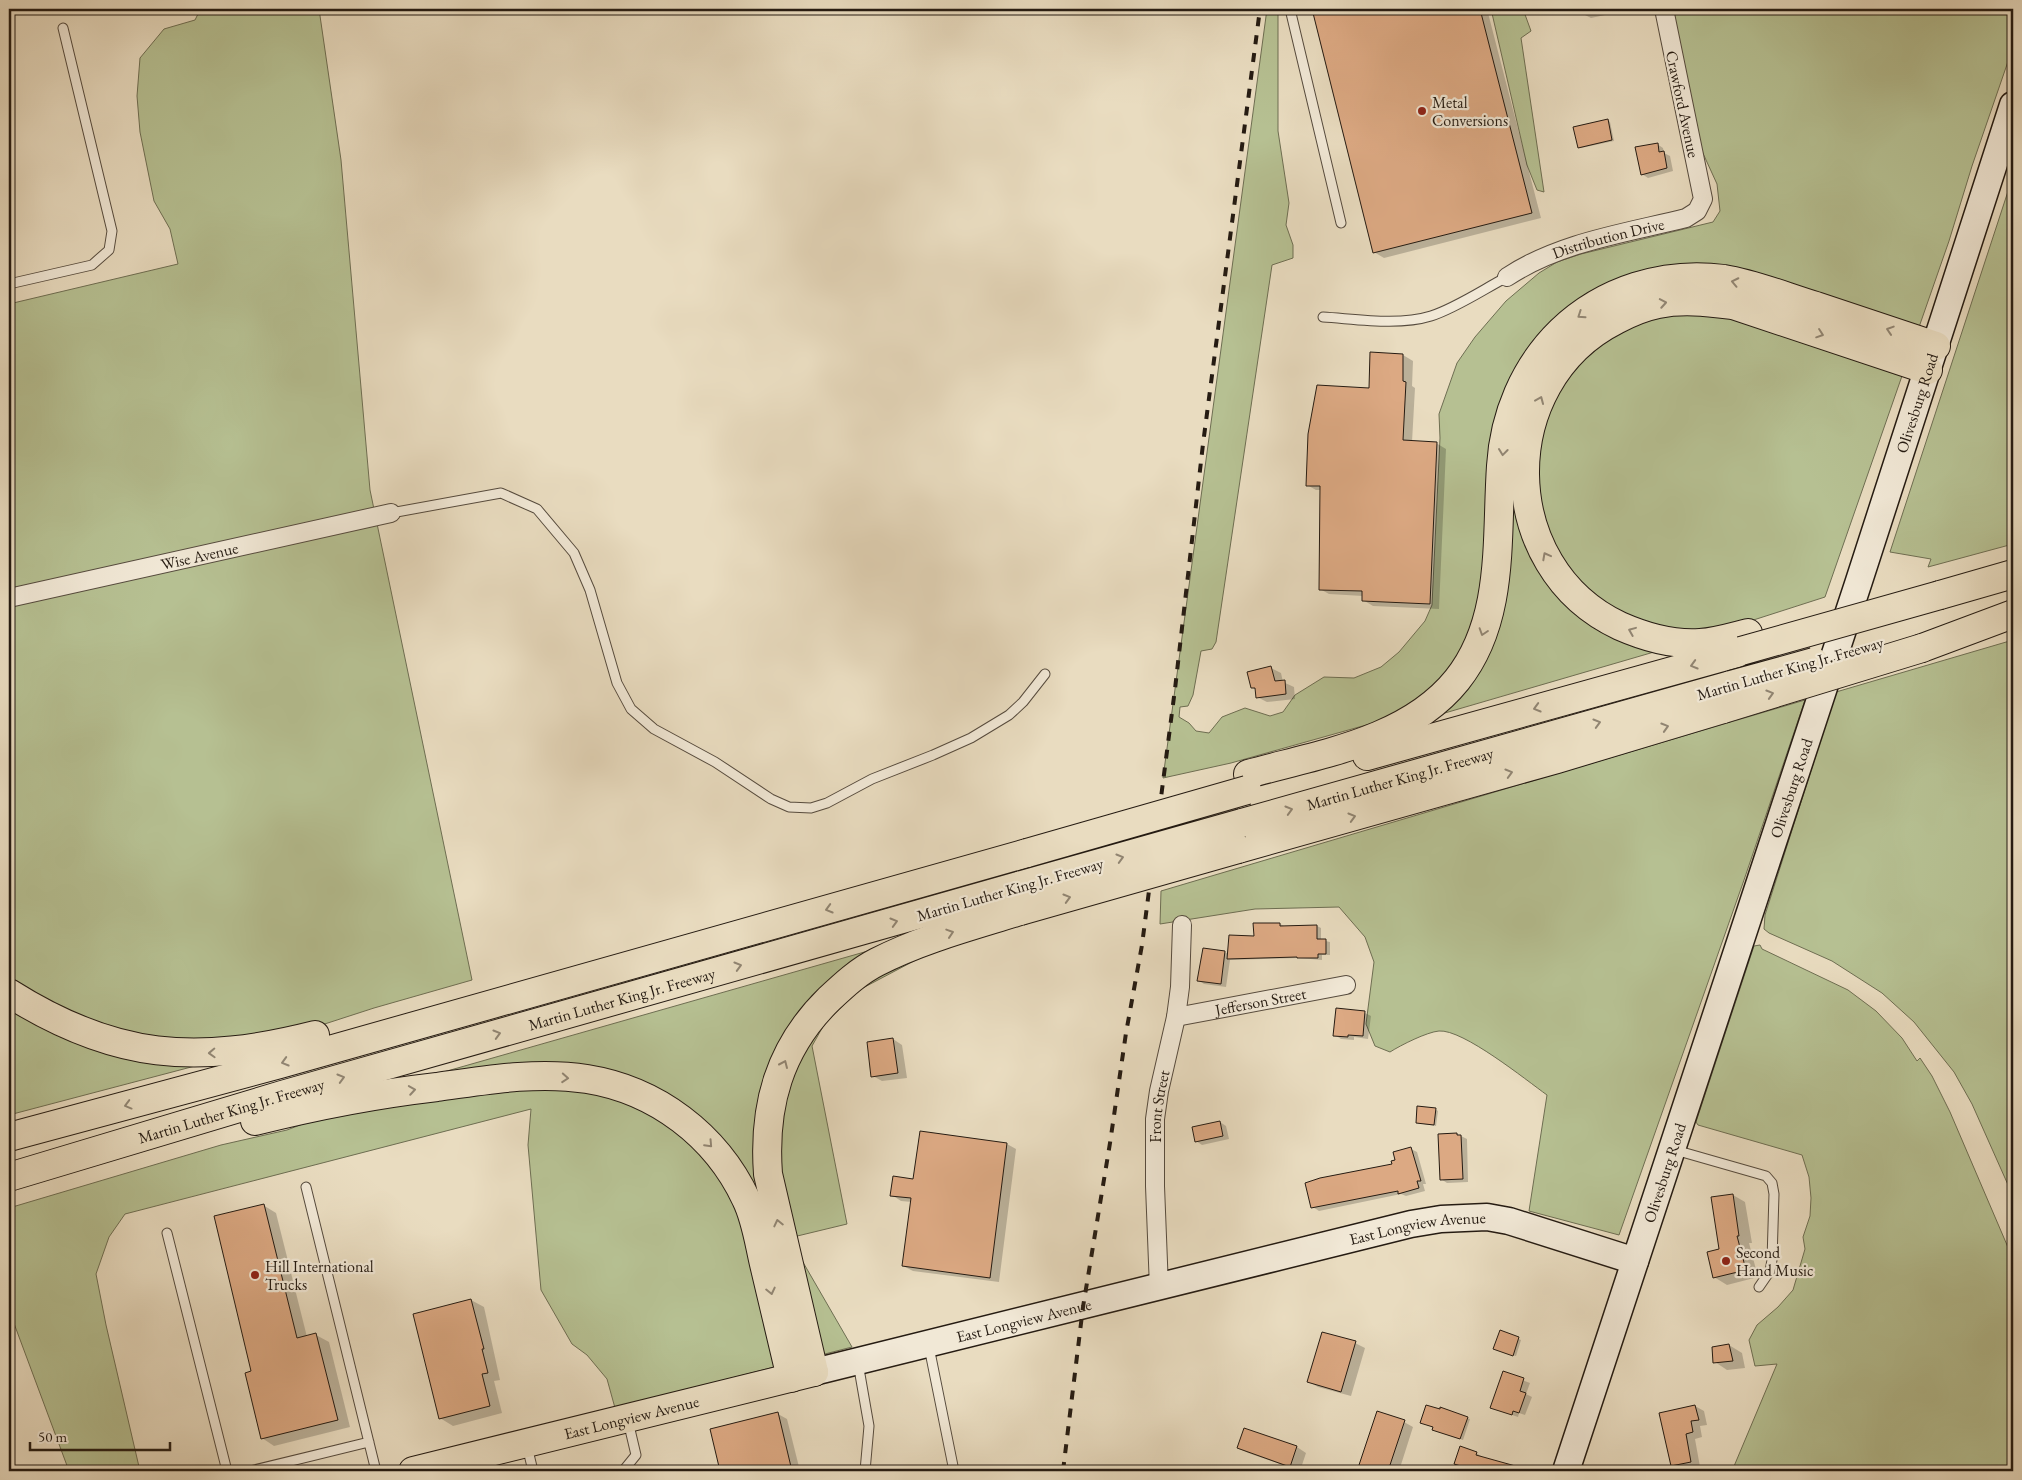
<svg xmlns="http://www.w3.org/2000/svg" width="2022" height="1480" viewBox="0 0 2022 1480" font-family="'EB Garamond',serif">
	<rect width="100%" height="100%" fill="#e9dcc0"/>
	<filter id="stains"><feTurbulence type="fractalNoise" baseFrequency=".004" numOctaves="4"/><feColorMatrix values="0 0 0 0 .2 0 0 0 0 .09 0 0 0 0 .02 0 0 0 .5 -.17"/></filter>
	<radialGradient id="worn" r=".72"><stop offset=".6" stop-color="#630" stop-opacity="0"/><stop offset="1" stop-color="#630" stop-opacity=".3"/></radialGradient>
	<path fill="#b6c092" stroke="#6e6e52" d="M198 9H319L341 160 370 490 472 980 374 1008 195 1066 9 1115V304L178 264 170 229 154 201 140 132 137 96 140 58 164 29 195 20 199 12Z
		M1267 9H1278V131L1289 203 1286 225 1293 245V258L1272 265 1216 642 1212 649 1201 651 1193 695 1188 706 1180 707 1179 717 1189 723 1196 731 1209 733 1222 717 1245 708 1270 716 1283 712 1295 695 1324 677 1354 678 1381 667 1399 652 1425 621 1432 605 1440 438 1439 414 1457 363 1475 337 1506 301 1539 273 1557 262 1581 254 1713 222 1720 211 1717 184 1701 149 1671 9H2013V47L1972 166 1949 241 1825 597 1654 652 1438 715 1384 720 1231 763 1163 778Z
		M1491 9H1523L1531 31 1521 38 1544 192 1537 190 1527 165Z
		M2013 176V544L1928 567 1931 559 1890 552Z
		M2013 640V1196L1972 1104 1954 1072 1914 1022 1882 993 1832 961 1769 933 1764 929 1765 915 1836 692Z
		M1805 700 1744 880 1619 1235 1529 1211 1547 1095C1526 1080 1463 1029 1439 1031 1427 1032 1401 1045 1390 1052L1375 1046 1366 1024 1374 962 1365 937 1339 907 1255 909 1160 924 1161 891Z
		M1760 945 1762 949 1848 990 1876 1011 1902 1038 1917 1061 1920 1058 1932 1076 1950 1112 2013 1259V1471H1732L1777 1364 1755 1366 1749 1340 1757 1325 1778 1307 1793 1290 1805 1249 1803 1237 1810 1216 1811 1198 1809 1177 1802 1155 1698 1125 1696 1122 1754 946Z
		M868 951 929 953 859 990 825 1023 812 1046 847 1224 789 1238 852 1347 615 1408 607 1379 587 1355 572 1344 541 1290 528 1145 531 1109 125 1214 109 1237 96 1274 106 1325 140 1471H69L9 1310V1208L221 1145 287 1130 419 1079Z"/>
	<path fill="#0003" d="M1313 9H1487L1541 218 1384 258 1374 252Z
		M1583 9H1623L1618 10 1619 12 1591 18 1585 15Z
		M1608 120 1610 122 1614 141 1581 148 1579 147Z
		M1657 144 1663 148 1664 153 1670 156 1673 171 1648 178 1642 174Z
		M1372 354 1403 355 1413 361 1412 386 1415 388 1412 442 1436 443 1446 449 1439 609 1373 606 1363 600V596L1329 594 1320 589 1322 490H1316L1307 485 1370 389Z
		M1271 668 1281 673 1283 682 1294 687 1295 699 1267 702 1257 697 1256 690 1252 687Z
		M1280 924 1284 926H1317L1321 928V940L1330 942V955H1322V960L1299 958 1230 960 1226 987 1204 984 1198 980 1201 957 1225 952 1228 954Z
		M1365 1013 1371 1016 1368 1039 1354 1037V1040L1341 1039 1335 1035Z
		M893 1039 902 1045 907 1078 882 1081 873 1076Z
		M1435 1109 1438 1111 1436 1126 1417 1123Z
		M1220 1122 1226 1126 1229 1139 1202 1145 1196 1141Z
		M1457 1134 1467 1139 1468 1182 1447 1183 1441 1179Z
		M1007 1144 1016 1149 999 1282 913 1271 903 1266 912 1202 901 1201 892 1195Z
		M1411 1149 1417 1152 1426 1184H1423L1425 1191 1406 1196 1401 1194 1319 1211 1313 1207 1394 1165Z
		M1733 1195 1745 1202 1752 1243H1749L1758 1277 1727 1285 1714 1277Z
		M263 1205 276 1213 307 1337 316 1335 329 1342 350 1427 274 1446 262 1438 253 1372Z
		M471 1300 484 1307 500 1380 494 1381 502 1413 453 1426 440 1418Z
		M1501 1332 1521 1340 1516 1356 1497 1350Z
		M1355 1343 1365 1348 1351 1396 1318 1387 1309 1382Z
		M1729 1345 1742 1353 1745 1368 1727 1370 1715 1362Z
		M1504 1373 1530 1383 1526 1394 1532 1397 1525 1415 1519 1413 1518 1417 1498 1410Z
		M1695 1406 1704 1411 1707 1425 1700 1426 1702 1437 1695 1439 1700 1467 1682 1471 1672 1466Z
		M1378 1413 1404 1422 1413 1427 1399 1471H1358Z
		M778 1414 787 1419 800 1471H720Z
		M1467 1418 1470 1419 1463 1440 1436 1431 1435 1427Z
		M1297 1447 1306 1453 1300 1471 1248 1453 1238 1448Z
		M1476 1453 1481 1456V1457L1525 1471H1477L1456 1463Z"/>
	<path fill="#dca983" stroke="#251b12" d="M1312 9H1480L1532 213 1373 253Z
		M1608 119 1612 140 1578 148 1573 127Z
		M1658 143 1659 152 1664 151 1667 168 1641 175 1635 147Z
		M1370 352 1403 354V381L1406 382 1403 440 1437 442 1430 604 1362 601V591L1319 590 1320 486H1306L1308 434 1317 385 1369 388Z
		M1271 666 1275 681 1285 680 1286 694 1256 698 1255 688H1251L1247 672Z
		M1253 923H1280V926L1317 925V939H1326V954H1318V958H1297V957L1227 959 1229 935 1254 936Z
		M1203 948 1225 951 1221 984 1197 981Z
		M1336 1008 1365 1011 1363 1036 1348 1035V1037L1333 1036Z
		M893 1038 898 1073 871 1077 867 1042Z
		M1417 1106 1436 1108 1434 1125 1416 1123Z
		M1220 1121 1223 1136 1195 1142 1192 1127Z
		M920 1131 1007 1143 990 1278 902 1266 911 1198 890 1196 893 1176 913 1179Z
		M1457 1133V1135H1461L1463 1179 1440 1180 1438 1134Z
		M1411 1147 1421 1181H1417L1419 1188 1398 1194V1191L1311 1208 1305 1183 1320 1178 1392 1164 1391 1161 1395 1160 1393 1152Z
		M1733 1194 1739 1236H1737L1746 1270 1713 1278 1707 1252 1719 1249 1711 1197Z
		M264 1204 297 1338 316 1333 338 1420 261 1439 245 1373 251 1371 214 1216Z
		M471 1299 484 1349H482L488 1373 482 1374 490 1406 439 1419 413 1314Z
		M1500 1330 1519 1337 1513 1356 1493 1349Z
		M1322 1332 1356 1341 1341 1392 1307 1382Z
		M1729 1344 1733 1361 1713 1363 1712 1347Z
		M1503 1371 1524 1378 1520 1391 1526 1393 1519 1413 1513 1411 1512 1415 1490 1408Z
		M1426 1405 1440 1409V1407L1468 1417 1460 1439 1432 1430 1433 1427 1420 1423Z
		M1695 1405 1699 1420 1691 1421 1693 1432 1686 1434 1691 1462 1671 1466 1659 1413Z
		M1377 1411 1405 1420 1388 1471H1357Z
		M778 1412 792 1471H720L710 1429Z
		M1244 1428 1297 1446 1290 1467 1237 1448Z
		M1460 1446 1477 1452 1476 1455 1519 1467V1471H1478L1454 1464Z"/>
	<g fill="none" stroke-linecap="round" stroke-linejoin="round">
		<g stroke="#564b3e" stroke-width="11">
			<path id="service" d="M1290 9 1341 223
				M9 284 92 265 109 250 112 231 63 28
				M1323 317C1356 319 1399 326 1431 316 1456 308 1484 289 1507 277
				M391 513 501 493 537 509 574 553 590 590 617 683 631 709 654 729 715 762 771 799 789 807 811 808 827 803 872 779 933 755 971 738 1009 715 1023 702 1045 674
				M1675 1150 1766 1176 1772 1183 1774 1194 1772 1260 1770 1271 1759 1287
				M306 1187 376 1471
				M167 1233 227 1471
				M929 1347 954 1471
				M858 1363 869 1426 865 1471
				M527 1446 533 1471
				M250 1471 369 1442
				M623 1471 636 1455 628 1421"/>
		</g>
		<g stroke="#564b3e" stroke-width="20">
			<g id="minor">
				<path id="s1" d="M1507 277C1560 242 1626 233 1686 218L1697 211 1703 199 1664 9"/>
				<path id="s2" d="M9 598 391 513"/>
				<path id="s3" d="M1176 1017 1346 985"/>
				<path id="s4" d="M1159 1288 1155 1186V1119L1159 1091 1176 1017 1180 987 1182 925"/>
			</g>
		</g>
		<g stroke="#251b12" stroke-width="29">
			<g id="secondary">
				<path id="s5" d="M814 1372 1411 1224 1441 1219 1487 1217 1509 1221 1635 1261"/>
				<path id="s6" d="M1566 1471 1859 581 2013 105"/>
			</g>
		</g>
		<g stroke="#251b12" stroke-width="30">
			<g id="primary">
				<path id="s7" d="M413 1471 814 1372"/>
			</g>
		</g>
		<g stroke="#251b12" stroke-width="30">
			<g id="motorway">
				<path d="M1940 595 2013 574"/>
				<path d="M1748 633C1732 637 1716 642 1700 643 1672 645 1645 637 1620 626 1495 568 1493 382 1616 320 1629 313 1643 307 1658 304 1683 299 1707 302 1733 305L1928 370"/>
				<path d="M1922 648 2013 614"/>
				<path d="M1367 756 1737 653"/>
				<path d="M1248 774C1320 754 1408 741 1457 680 1505 620 1496 539 1501 466 1504 416 1524 367 1561 331 1604 290 1664 271 1724 279 1755 284 1786 297 1816 306 1856 319 1896 333 1936 346"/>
				<path id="s8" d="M1242 823 1731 685"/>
				<path d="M1238 849 1557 759 1723 709"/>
				<path d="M9 993C115 1060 196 1065 315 1035"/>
				<path d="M255 1121C314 1106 376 1094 437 1087 486 1080 538 1071 587 1079 656 1090 716 1135 746 1199 756 1219 759 1243 764 1264 773 1302 782 1340 791 1378"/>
				<path d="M9 1137 280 1064 1027 853"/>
				<path id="s9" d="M9 1177 282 1095 1022 885"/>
				<path d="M814 1372 768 1174C763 1106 779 1048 829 999 844 985 859 971 877 962 922 939 972 926 1020 911"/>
			</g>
		</g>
		<use href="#service" stroke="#f1e8d6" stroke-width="9"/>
		<use href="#minor" stroke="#f1e8d6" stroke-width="18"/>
		<use href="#secondary" stroke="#f1e8d6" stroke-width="26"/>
		<use href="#primary" stroke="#e9dcc0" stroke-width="28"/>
		<use href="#motorway" stroke="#e9dcc0" stroke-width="28"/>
		<path stroke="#251b12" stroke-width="4" stroke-dasharray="9 9" stroke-linecap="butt" d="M1063 1471 1083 1307 1110 1143 1126 1033 1142 945 1175 689 1203 444 1260 9"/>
		<g stroke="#251b12" stroke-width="30" stroke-linecap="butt">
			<path id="motorway-bridge" d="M1741 651 1940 595
				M1731 685 1814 662
				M1723 709 1922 648
				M1027 853 1247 790
				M1022 885 1242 823
				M1020 911 1238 849"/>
		</g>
		<use href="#motorway-bridge" stroke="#e9dcc0" stroke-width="28"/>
	</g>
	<defs><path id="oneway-chevron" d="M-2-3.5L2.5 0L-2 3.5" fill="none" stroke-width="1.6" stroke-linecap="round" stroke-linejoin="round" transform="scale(1.25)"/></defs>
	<g stroke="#918572">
		<use href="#oneway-chevron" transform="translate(1735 282) rotate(-168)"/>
		<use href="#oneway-chevron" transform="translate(1663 303) rotate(-10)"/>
		<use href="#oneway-chevron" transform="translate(1581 315) rotate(146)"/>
		<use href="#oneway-chevron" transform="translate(1890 330) rotate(-162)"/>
		<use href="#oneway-chevron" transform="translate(1820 334) rotate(19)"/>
		<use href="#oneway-chevron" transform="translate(1540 400) rotate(-67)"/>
		<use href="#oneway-chevron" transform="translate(1503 452) rotate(97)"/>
		<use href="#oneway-chevron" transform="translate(1546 556) rotate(-118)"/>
		<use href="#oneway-chevron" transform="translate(1632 631) rotate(-158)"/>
		<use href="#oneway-chevron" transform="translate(1483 632) rotate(108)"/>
		<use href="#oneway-chevron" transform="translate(1694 665) rotate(164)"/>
		<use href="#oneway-chevron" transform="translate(1770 694) rotate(-17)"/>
		<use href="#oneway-chevron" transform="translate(1537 708) rotate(164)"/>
		<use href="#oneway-chevron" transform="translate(1597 723) rotate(-16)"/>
		<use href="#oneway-chevron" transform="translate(1665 727) rotate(-17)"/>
		<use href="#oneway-chevron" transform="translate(1509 773) rotate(-16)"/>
		<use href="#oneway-chevron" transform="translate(1289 810) rotate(-16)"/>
		<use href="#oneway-chevron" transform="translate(1352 817) rotate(-16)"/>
		<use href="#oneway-chevron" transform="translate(1120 858) rotate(-16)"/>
		<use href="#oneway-chevron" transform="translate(1067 898) rotate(-16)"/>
		<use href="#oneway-chevron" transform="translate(829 909) rotate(164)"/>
		<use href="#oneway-chevron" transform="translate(894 922) rotate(-16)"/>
		<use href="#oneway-chevron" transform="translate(950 933) rotate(-18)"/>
		<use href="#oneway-chevron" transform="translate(738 966) rotate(-16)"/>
		<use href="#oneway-chevron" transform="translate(497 1034) rotate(-16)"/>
		<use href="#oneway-chevron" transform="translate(212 1053) rotate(178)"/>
		<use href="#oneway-chevron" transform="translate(285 1062) rotate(164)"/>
		<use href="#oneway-chevron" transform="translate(784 1064) rotate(-66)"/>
		<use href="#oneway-chevron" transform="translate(341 1078) rotate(-16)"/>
		<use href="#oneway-chevron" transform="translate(565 1078) rotate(4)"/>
		<use href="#oneway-chevron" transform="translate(412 1090) rotate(-9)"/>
		<use href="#oneway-chevron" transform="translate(128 1105) rotate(165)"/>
		<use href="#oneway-chevron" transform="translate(709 1144) rotate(47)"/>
		<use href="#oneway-chevron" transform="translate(778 1223) rotate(-103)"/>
		<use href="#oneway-chevron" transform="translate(771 1291) rotate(77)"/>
	</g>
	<g fill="#8f2418" stroke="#f1e8d6" stroke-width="2">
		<circle cx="1422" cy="111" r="5"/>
		<circle cx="1726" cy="1261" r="5"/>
		<circle cx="255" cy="1275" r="5"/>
	</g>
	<g text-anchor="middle" stroke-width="4.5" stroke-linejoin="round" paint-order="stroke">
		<g font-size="16" fill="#251b12" stroke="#f1e8d6" text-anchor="start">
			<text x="1432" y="108">Metal<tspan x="1432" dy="18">Conversions</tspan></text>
			<text x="1736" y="1258">Second<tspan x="1736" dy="18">Hand Music</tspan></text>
			<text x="265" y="1272">Hill International<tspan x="265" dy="18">Trucks</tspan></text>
		</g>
		<g font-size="16" fill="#251b12" stroke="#f1e8d6">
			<text transform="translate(1683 104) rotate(78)" y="6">Crawford Avenue</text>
			<text dy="6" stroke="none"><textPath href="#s1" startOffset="109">Distribution Drive</textPath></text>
			<text dy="6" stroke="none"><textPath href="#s6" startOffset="1124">Olivesburg Road</textPath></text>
			<text dy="6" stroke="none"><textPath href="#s2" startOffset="195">Wise Avenue</textPath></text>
			<text transform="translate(1790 668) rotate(-16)" y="6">Martin Luther King Jr. Freeway</text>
			<text dy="6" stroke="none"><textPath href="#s8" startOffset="164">Martin Luther King Jr. Freeway</textPath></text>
			<text dy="6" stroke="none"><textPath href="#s6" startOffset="719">Olivesburg Road</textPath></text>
			<text transform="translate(1010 889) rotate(-16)" y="6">Martin Luther King Jr. Freeway</text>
			<text dy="6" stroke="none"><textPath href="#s9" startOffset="638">Martin Luther King Jr. Freeway</textPath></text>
			<text dy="6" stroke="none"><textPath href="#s3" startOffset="86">Jefferson Street</textPath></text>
			<text dy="6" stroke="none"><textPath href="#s4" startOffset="182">Front Street</textPath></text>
			<text dy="6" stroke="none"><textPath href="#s9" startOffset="232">Martin Luther King Jr. Freeway</textPath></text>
			<text dy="6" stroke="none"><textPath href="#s6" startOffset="314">Olivesburg Road</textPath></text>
			<text dy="6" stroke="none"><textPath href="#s5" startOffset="621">East Longview Avenue</textPath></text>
			<text dy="6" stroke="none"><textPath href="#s5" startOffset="216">East Longview Avenue</textPath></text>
			<text dy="6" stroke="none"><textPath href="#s7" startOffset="225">East Longview Avenue</textPath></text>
		</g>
	</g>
	<rect width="2022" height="1480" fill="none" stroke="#e9dcc0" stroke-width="30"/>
	<rect x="10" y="10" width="2002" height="1460" fill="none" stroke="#251b12" stroke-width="2.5"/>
	<rect x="15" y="15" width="1992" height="1450" fill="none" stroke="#251b12"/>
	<path d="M30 1442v8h140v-8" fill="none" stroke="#251b12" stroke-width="2.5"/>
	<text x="38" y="1442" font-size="15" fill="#251b12" stroke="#f1e8d6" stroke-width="4" paint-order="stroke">50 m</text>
	<rect width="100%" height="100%" filter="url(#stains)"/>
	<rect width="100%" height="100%" fill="url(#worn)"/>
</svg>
